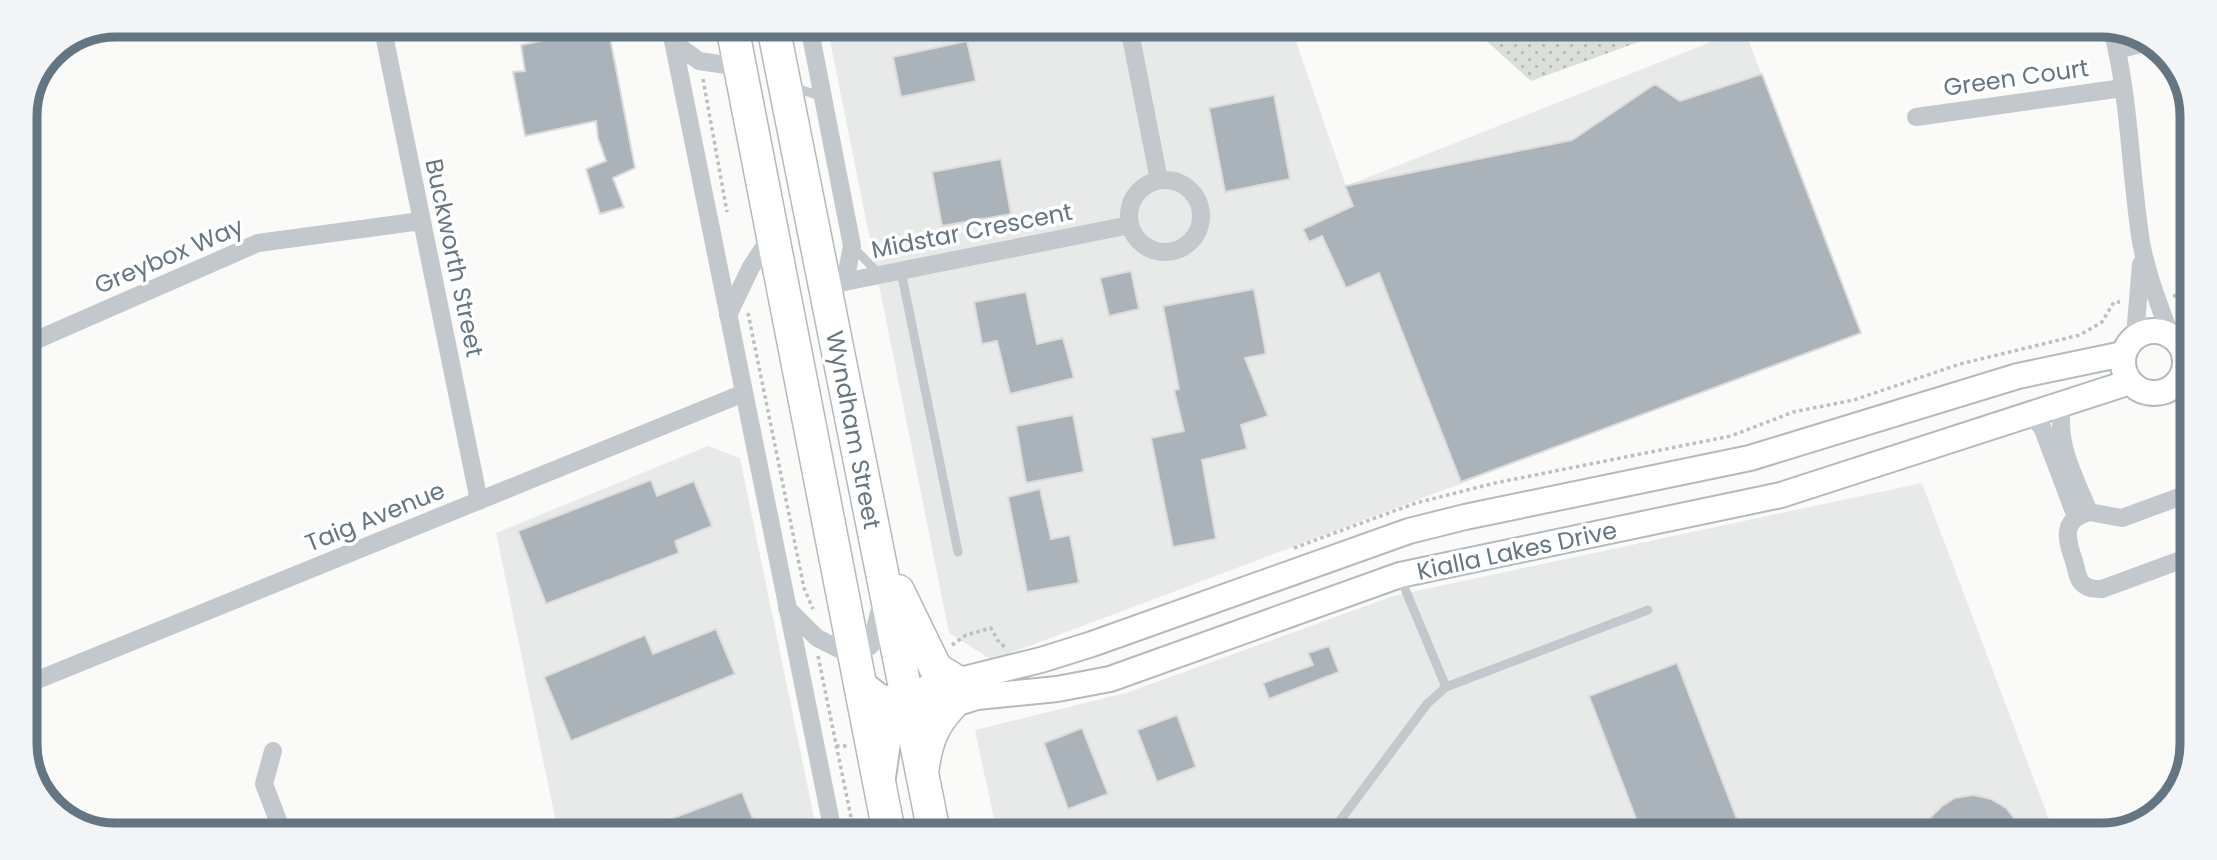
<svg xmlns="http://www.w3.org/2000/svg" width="2217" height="860" viewBox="0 0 2217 860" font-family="Poppins,sans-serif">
	<defs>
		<pattern id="green-dots" width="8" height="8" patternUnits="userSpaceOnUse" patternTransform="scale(1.75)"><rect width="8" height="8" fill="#dadfd7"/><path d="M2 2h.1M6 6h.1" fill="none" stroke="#b4b9b4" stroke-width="1.8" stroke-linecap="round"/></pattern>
	</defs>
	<rect width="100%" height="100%" fill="#fafaf8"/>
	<path fill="#e8e9e9" d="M827 26 1291 27 1346 186 1744 29 1861 333 992 660 949 633Z
		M708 446 740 458 817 832H558L496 533Z
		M1922 483 2055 835 997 833 975 730 1129 692 1393 596Z"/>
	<path fill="url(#green-dots)" d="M1472 28H1677L1531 81Z"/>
	<path fill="#aab3b9" stroke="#dcdcda" stroke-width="2" d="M608 27 635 168 613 178 624 207 600 214 586 169 606 161 598 138 596 121 525 136 513 72 525 71 521 45Z
		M967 41 976 81 901 97 893 57Z
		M1762 74 1861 333 1461 482 1379 273 1346 288 1322 236 1309 242 1303 229 1353 206 1345 186 1572 140 1655 84 1680 101Z
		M1274 95 1290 179 1225 192 1209 108Z
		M1001 159 1011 214 942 226 932 172Z
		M1131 271 1139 309 1109 316 1100 278Z
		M1254 289 1266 354 1245 358 1268 416 1241 425 1247 449 1202 460 1216 539 1173 547 1151 438 1184 431 1174 390 1179 389 1163 306Z
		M1026 292 1037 344 1063 338 1074 378 1010 394 997 341 982 344 974 302Z
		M1073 415 1084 472 1026 483 1016 426Z
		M651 480 657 496 694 481 712 526 675 541 679 553 546 604 518 531Z
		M1040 489 1051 539 1070 535 1079 583 1027 592 1008 497Z
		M716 629 735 674 571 741 544 677 645 635 653 654Z
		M1329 646 1339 672 1269 699 1263 683 1313 665 1308 653Z
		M1677 663 1743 835 1642 834 1589 696Z
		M1177 715 1196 767 1157 782 1137 730Z
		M1082 728 1108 794 1068 809 1044 743Z
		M742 792 758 832H672L668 820Z
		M1973 795 1991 799 2006 808 2017 822 2022 835H1922L1929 819 1942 806 1955 798Z"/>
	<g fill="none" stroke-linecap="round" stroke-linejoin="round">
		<g stroke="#b3babf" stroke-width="28">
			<path id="secondary" d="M2123 362a31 31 0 1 1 62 0a31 31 0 1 1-62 0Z
				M860 681 879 696 923 709H939L977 697 1057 689 1110 679 1400 575 1781 495 2130 382
				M883 777 892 715 924 689 1041 660 1092 644 1409 531 1465 517 1750 458 2018 376 2123 354"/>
		</g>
		<g stroke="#b4b9bd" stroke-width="35">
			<path id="highway" d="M732 26 889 833
				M773 26 934 833
				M898 591 936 669 954 680
				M923 766C927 740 933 724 951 705"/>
		</g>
		<path stroke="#bbbfc2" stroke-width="3.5" stroke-dasharray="3.5 3.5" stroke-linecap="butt" d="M696 26 699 40
			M703 79 727 212
			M2173 296 2182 295 2191 305
			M748 313 804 588 813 609
			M1294 548 1416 503 1495 483 1731 436 1793 412 1854 400 1960 364 2080 335 2102 322 2114 302H2120
			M952 645 966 635 991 628 998 641 1006 648
			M818 656 854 832
			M836 746H849"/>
		<path stroke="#c3c8cc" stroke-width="9" d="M793 87 823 97
			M853 247 880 275
			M901 271 958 552
			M1400 577 1446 687
			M1330 834 1427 704 1446 687 1648 610"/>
		<path stroke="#c3c8cc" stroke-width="18" d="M382 25 479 501
			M670 26 833 832
			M809 26 852 246 845 282
			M1129 27 1159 180
			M2112 29C2130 99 2130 172 2141 242 2147 275 2159 304 2170 335
			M673 42 699 61 740 67
			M2117 50 2148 42
			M1916 117 2123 88
			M1129 216a36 36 0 1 1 72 0a36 36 0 1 1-72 0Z
			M824 286 1130 225
			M728 315 751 267 772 235
			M2135 336 2141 264
			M25 345 258 243 421 221
			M2062 404C2056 445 2074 475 2089 512L2122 518 2190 493
			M2029 415 2042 427 2076 517
			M2089 512C2061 520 2066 538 2074 561 2076 567 2077 577 2081 582 2087 589 2094 589 2102 589L2189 557
			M787 608 817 638 855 657 871 645 881 605
			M25 685 744 393
			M25 701V721
			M25 748 49 804
			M273 751 264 784 282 831"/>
		<use href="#secondary" stroke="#fff" stroke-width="24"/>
		<use href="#highway" stroke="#fff" stroke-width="32"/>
	</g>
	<g text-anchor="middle" stroke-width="7" stroke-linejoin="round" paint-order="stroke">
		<g font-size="24" fill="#657683" stroke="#fff">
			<text transform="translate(2016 78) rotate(-8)" y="8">Green Court</text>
			<text transform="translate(972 231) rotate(-11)" y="8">Midstar Crescent</text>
			<text transform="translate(169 256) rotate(-23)" y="8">Greybox Way</text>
			<text transform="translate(454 258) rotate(78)" y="8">Buckworth Street</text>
			<text transform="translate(853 430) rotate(79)" y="8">Wyndham Street</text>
			<text transform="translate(375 517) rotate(-22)" y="8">Taig Avenue</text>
			<text transform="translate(1517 551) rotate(-12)" y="8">Kialla Lakes Drive</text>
		</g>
	</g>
	<path d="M0 0H2217V860H0ZM116 37H2101A79 79 0 0 1 2180 116V744A79 79 0 0 1 2101 823H116A79 79 0 0 1 37 744V116A79 79 0 0 1 116 37Z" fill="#f3f4f5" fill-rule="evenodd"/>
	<path fill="none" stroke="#657683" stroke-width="9" d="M116 37H2101A79 79 0 0 1 2180 116V744A79 79 0 0 1 2101 823H116A79 79 0 0 1 37 744V116A79 79 0 0 1 116 37Z"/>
</svg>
